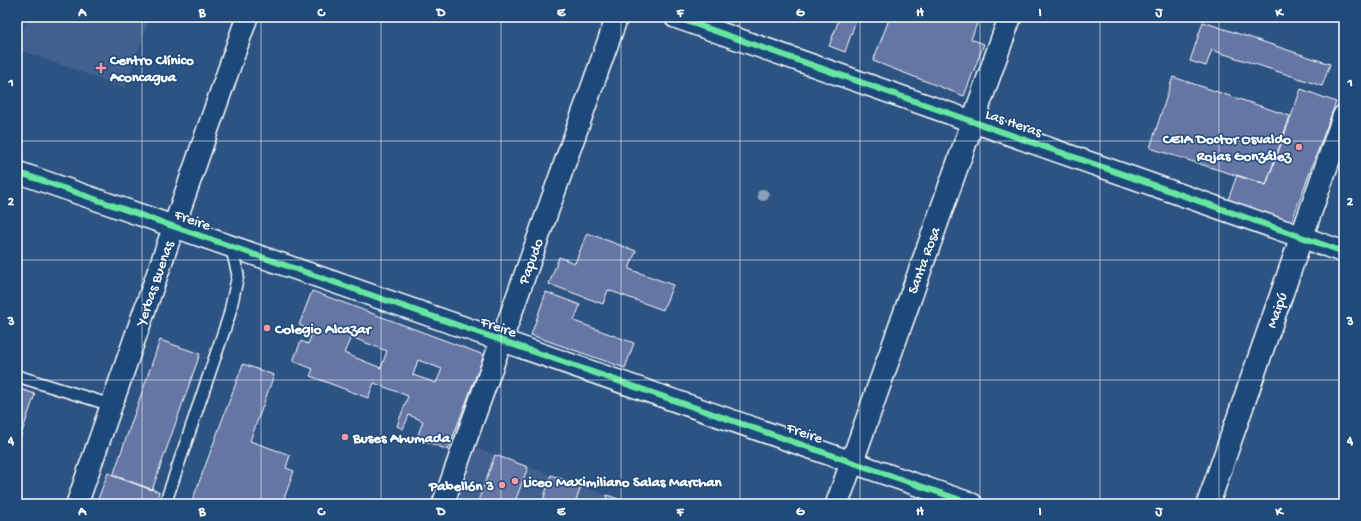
<svg xmlns="http://www.w3.org/2000/svg" width="1361" height="521" viewBox="0 0 1361 521" font-family="'Gochi Hand',sans-serif">
	<rect width="100%" height="100%" fill="#2d5382"/>
	<filter id="ink" filterUnits="userSpaceOnUse"><feTurbulence type="fractalNoise" baseFrequency=".025" numOctaves="2"/><feDisplacementMap in="SourceGraphic" scale="8" xChannelSelector="R" yChannelSelector="G"/><feConvolveMatrix kernelMatrix="1 2 1 2 8 2 1 2 1" color-interpolation-filters="sRGB"/></filter>
	<g filter="url(#ink)">
		<path fill="#42618e" d="M28 17H150L125 88 17 49Z
			M476 448 581 486 632 504H456Z"/>
		<path fill="#6676a4" stroke="#fff" fill-rule="evenodd" d="M840 17H857L845 52 829 46Z
			M890 17H967L978 21 971 39 984 44 964 96 873 61Z
			M1203 22 1330 64 1322 86 1212 50 1206 66 1190 61Z
			M1173 77 1290 116 1266 185 1150 148Z
			M1301 89 1336 102 1291 223 1228 200 1237 175 1266 185Z
			M587 233 636 251 629 269 673 285 663 310 608 290 603 304 549 284 559 257 575 263Z
			M312 291 484 355 448 450 417 438 423 421 409 415 403 429 397 426 408 396 374 383 368 398 310 376 313 369 293 361 301 341 308 344 313 331 299 325ZM351 337 387 351 381 368 344 353ZM418 360 442 369 436 383 413 375Z
			M546 292 580 305 574 321 634 343 625 368 531 335Z
			M160 340 200 354 152 490 113 476Z
			M243 364 274 375 250 441 290 455 286 468 294 471 282 504H191Z
			M17 388 35 394 17 447Z
			M495 455 528 467 514 504H477Z
			M108 473 159 492 155 504H96Z
			M551 475 581 486 575 504H542Z
			M607 495 632 504H605Z"/>
		<g fill="none" stroke-linecap="round" stroke-linejoin="round">
			<g stroke="#fff" stroke-width="14">
				<path id="service" d="M17 376 111 405
					M165 504 229 316 238 275 231 246"/>
			</g>
			<g stroke="#fff" stroke-width="24">
				<path id="minor" d="M675 17 1344 252
					M17 172 972 504
					M77 504 247 17
					M443 504 617 17"/>
			</g>
			<g stroke="#fff" stroke-width="25">
				<path id="secondary" d="M837 504 1010 17
					M1208 504 1344 116"/>
			</g>
			<use href="#service" stroke="#1f4a7a" stroke-width="11"/>
			<use href="#minor" stroke="#1f4a7a" stroke-width="21"/>
			<use href="#secondary" stroke="#1f4a7a" stroke-width="22"/>
			<g stroke="#1f4a7a" stroke-width="8">
				<path id="cycleway" d="M675 17 1344 252
					M17 172 972 504"/>
			</g>
			<use href="#cycleway" stroke="#66e7a1" stroke-width="6"/>
		</g>
		<circle fill="#89a1b7" cx="763" cy="195" r="6"/>
	</g>
	<path fill="none" stroke="#fff" stroke-width="1" stroke-opacity="0.55" d="M142 17V504M261 17V504M381 17V504M501 17V504M621 17V504M740 17V504M860 17V504M980 17V504M1100 17V504M1219 17V504M17 141H1344M17 260H1344M17 380H1344"/>
	<g fill="#ff9aa2" stroke="#1f4a7a" stroke-width="1.5">
		<path d="M99 62h4v4h4v4h-4v4h-4v-4h-4v-4h4z"/>
		<circle cx="1299" cy="147" r="4"/>
		<circle cx="267" cy="328" r="4"/>
		<circle cx="345" cy="437" r="4"/>
		<circle cx="515" cy="481" r="4"/>
		<circle cx="502" cy="485" r="4"/>
	</g>
	<g text-anchor="middle" stroke-width="3" stroke-linejoin="round" paint-order="stroke">
		<g font-size="15" font-weight="bold" fill="#fff" stroke="#1f4a7a" text-anchor="start">
			<text x="110" y="64">Centro Clínico<tspan x="110" dy="17">Aconcagua</tspan></text>
			<text x="1291" y="143" text-anchor="end">CEIA Doctor Osvaldo<tspan x="1291" dy="17">Rojas González</tspan></text>
			<text x="275" y="333">Colegio Alcazar</text>
			<text x="353" y="442">Buses Ahumada</text>
			<text x="523" y="486">Liceo Maximiliano Salas Marchan</text>
			<text x="494" y="490" text-anchor="end">Pabellón 3</text>
		</g>
		<g font-size="15" fill="#fff" stroke="#1f4a7a">
			<text transform="translate(1014 122) rotate(19)" y="5">Las Heras</text>
			<text transform="translate(193 219) rotate(19)" y="5">Freire</text>
			<text transform="translate(923 260) rotate(-70)" y="5">Santa Rosa</text>
			<text transform="translate(530 261) rotate(-70)" y="5">Papudo</text>
			<text transform="translate(154 283) rotate(-71)" y="5">Yerbas Buenas</text>
			<text transform="translate(1276 310) rotate(-71)" y="5">Maipú</text>
			<text transform="translate(499 326) rotate(19)" y="5">Freire</text>
			<text transform="translate(805 432) rotate(19)" y="5">Freire</text>
		</g>
	</g>
	<rect width="1361" height="521" fill="none" stroke="#1f4a7a" stroke-width="44"/>
	<rect x="22" y="22" width="1317" height="477" fill="none" stroke="#fff" stroke-width="1.5"/>
	<g font-size="13" text-anchor="middle" font-weight="bold" fill="#fff">
		<text x="82" y="16">A</text>
		<text x="202" y="16">B</text>
		<text x="321" y="16">C</text>
		<text x="441" y="16">D</text>
		<text x="561" y="16">E</text>
		<text x="680" y="16">F</text>
		<text x="800" y="16">G</text>
		<text x="920" y="16">H</text>
		<text x="1040" y="16">I</text>
		<text x="1159" y="16">J</text>
		<text x="1279" y="16">K</text>
		<text x="11" y="86">1</text>
		<text x="1350" y="86">1</text>
		<text x="11" y="205">2</text>
		<text x="1350" y="205">2</text>
		<text x="11" y="325">3</text>
		<text x="1350" y="325">3</text>
		<text x="11" y="444">4</text>
		<text x="1350" y="444">4</text>
		<text x="82" y="515">A</text>
		<text x="202" y="515">B</text>
		<text x="321" y="515">C</text>
		<text x="441" y="515">D</text>
		<text x="561" y="515">E</text>
		<text x="680" y="515">F</text>
		<text x="800" y="515">G</text>
		<text x="920" y="515">H</text>
		<text x="1040" y="515">I</text>
		<text x="1159" y="515">J</text>
		<text x="1279" y="515">K</text>
	</g>
</svg>
